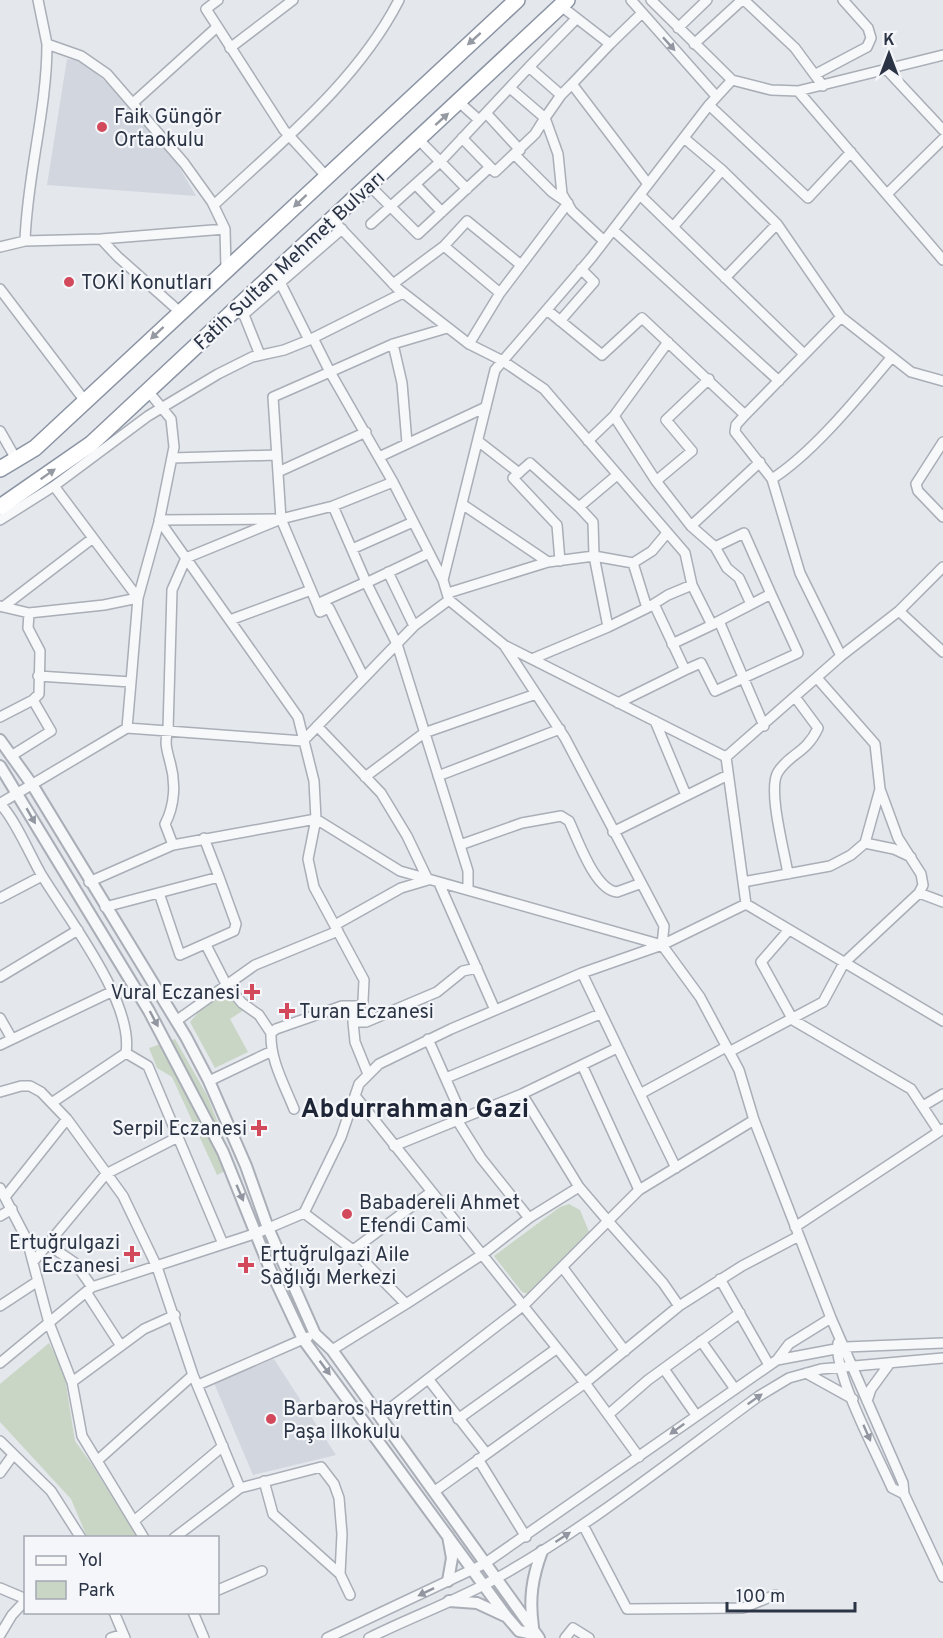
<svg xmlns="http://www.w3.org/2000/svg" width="943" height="1638" viewBox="0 0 943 1638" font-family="Overpass,sans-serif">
	<rect width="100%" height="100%" fill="#e4e7ec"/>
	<path fill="#d2d6de" d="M67 59 80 60 120 94 175 160 196 196 47 185Z
		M274 1359 336 1455 253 1475 214 1383Z"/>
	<path fill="#c9d6c5" d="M227 991 244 1010 230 1019 248 1052 215 1068 190 1022 202 1008Z
		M175 1039 207 1095 235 1166 217 1175 172 1077 157 1068 149 1048Z
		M569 1204 580 1210 590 1234 528 1294 522 1292 494 1256 560 1207Z
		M49 1343 64 1372 75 1441 93 1466 137 1537H87L71 1499 0 1422V1384Z"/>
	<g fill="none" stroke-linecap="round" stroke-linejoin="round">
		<g stroke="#a9aeb7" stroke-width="12">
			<path id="minor" d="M38 0 47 44
				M218 0 206 9 284 130 326 176
				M631 0 716 96
				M651 0 732 80 771 90 798 91 943 260
				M744 0 795 48 823 86
				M561 6 610 44 642 13
				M678 28 707 0
				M694 44 742 0
				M230 48 293 0
				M886 69 943 130
				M816 74 867 47 871 38 868 28 843 0
				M572 84 610 44
				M798 91 943 55
				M561 95 529 67 576 19
				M133 103 217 27
				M460 103 479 120
				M709 105 808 198 851 152
				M486 113 520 150
				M462 138 495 172 535 134 545 118 510 88
				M684 138 722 170 777 224 841 317 911 372 943 381
				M419 140 467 189
				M416 185 442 212
				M370 186 418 234 490 167
				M887 194 943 139
				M640 195 804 354
				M214 205C280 143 357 82 399 0
				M333 220 397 288 469 344 503 361 544 389 685 553 692 585 712 625 719 621 764 726
				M371 224 440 162 529 67
				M673 227 722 170
				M613 230 779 381
				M101 239 225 229 226 269
				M25 241C27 175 47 110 47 44L81 56 107 74 184 163 212 202 225 229
				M604 241 572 211 562 194 558 154 545 118 561 95 572 84 648 184
				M444 246 500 293
				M0 247 25 241 101 239 118 257 180 312
				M278 278 309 340
				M725 278 777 224
				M393 284 444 246 467 221 521 265
				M0 289 85 401
				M242 310 260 355
				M547 310 602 355 642 318 745 415
				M243 315 342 229
				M841 317 745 415 736 425 735 432 772 479 800 573 841 656
				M560 321 594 282 581 269
				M313 338 330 372 273 397 281 519 317 604 366 582 397 644 468 871V890
				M393 344 402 383 407 443
				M469 344 500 293 568 203 552 192 515 155
				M614 416 656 481 692 451 666 420 709 379
				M0 431 16 459
				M478 441 519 473
				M588 441 614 416 668 342
				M943 442 916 484 918 491 943 517
				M379 457 486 407
				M172 458 277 455
				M278 472 366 432
				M772 479C814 452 858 397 891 358
				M656 481 691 526 715 547
				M393 482 443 580
				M54 486 138 598
				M462 504 548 562 594 556 593 522 579 507 617 475
				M333 506 366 582
				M0 520 54 486 148 416 218 374 252 357 284 350 309 340 403 293
				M159 520 298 717 314 781 316 819 308 859 314 887 364 980 363 1001 354 1015 353 1022 355 1042 368 1074
				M159 520 274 519
				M691 526 760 462
				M352 549 413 522
				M560 561 557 525 513 478 530 463 579 507
				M633 563 652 551 667 533
				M388 572 414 626
				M366 583 429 553
				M448 593 548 562
				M317 604 320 612 329 608 364 678
				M0 606 29 613 104 605 138 598
				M3 607 93 538
				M649 607 668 595 692 585
				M899 611 943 652
				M230 620 311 590
				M719 621 771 594 744 533 715 547 727 568 739 578 751 604
				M672 644 712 625
				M506 646 726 757 746 904 943 1021
				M532 659 608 627 594 556 633 563 647 608 608 627
				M685 670 701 663 715 691 798 653 771 594
				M38 676 131 682 138 598 159 522 174 447 171 419 148 391
				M618 703 685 670 654 604
				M0 717 33 700 39 694 40 651 28 628 29 613
				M655 721 686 795
				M317 726 381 793 407 836 428 880 401 888 335 925
				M127 728 131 682
				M11 756 51 731 33 700
				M726 757 841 656 899 611 943 567
				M438 776 560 729
				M365 777 424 733 536 694
				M880 789 898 838 921 874 923 885 919 893
				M1 803 127 728 303 741 414 626 449 600 443 580 495 370 592 257 709 105 732 80
				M0 804C14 817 30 855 41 874 67 917 134 1002 126 1053L148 1066 223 1244
				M613 832 728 775
				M865 843 894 849 911 857
				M173 845 165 824C175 805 176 782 170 762 167 750 164 743 168 730L172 590 186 558 281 519 333 506 393 482 330 372 393 344 447 328
				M460 845 522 823 561 816 569 821C578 840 595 890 617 892L639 884
				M788 874C785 853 767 789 778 772 790 753 806 754 818 728L795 697
				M89 882 173 845 316 819 400 871 662 945 700 997 739 1070 754 1120 831 1318 789 1344 777 1360
				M743 882 830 866 851 855 865 843 880 789 875 744 817 678
				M439 883 495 1010
				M159 893 180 955 234 931 236 924 219 877
				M0 898 42 876
				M105 907 219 877 204 838
				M788 931 761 962 793 1020 911 1089 938 1130
				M206 945 226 984 242 1003 259 1015 271 1033
				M662 945 746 904
				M582 973 640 1094
				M0 977 78 930
				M0 1018 12 1039
				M176 1021 255 965 338 931
				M353 1022H366L437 992 463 971 477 968
				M428 1039 463 1118
				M0 1045 111 992
				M617 1048 522 1094 579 1187 608 1221 639 1190 754 1120
				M729 1052 823 1002 844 963 919 893 943 902
				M582 1065 639 1190
				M446 1078 600 1014
				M209 1081 272 1051
				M0 1092 21 1086H30L41 1092 67 1119 123 1196 157 1267 193 1375 240 1488
				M356 1097 585 1383 639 1457
				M53 1102 126 1053
				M923 1106 943 1094
				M294 1109C284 1084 270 1060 271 1033L276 1029 342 1006H358
				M457 1120 481 1158 529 1218
				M394 1146 522 1094
				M676 1168 640 1094 726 1047
				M0 1188 27 1240 49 1323 72 1382 82 1436 144 1538
				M5 1197 67 1119
				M304 1213 353 1250 406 1304 483 1254 529 1218 579 1187
				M0 1216 12 1209
				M795 1227 943 1129
				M47 1244 75 1263 92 1287
				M353 1250 431 1192
				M33 1262 106 1174 178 1137
				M563 1268 625 1351
				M720 1279 769 1365
				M86 1292 121 1346
				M0 1306 38 1281
				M831 1318 903 1483 904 1494 943 1577
				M701 1341 735 1389
				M838 1343C833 1373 879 1458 892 1488L904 1494
				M332 1350 406 1304
				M0 1363 92 1287 257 1233 304 1213 341 1137 359 1084 379 1064 451 1029 582 973 662 945 664 926 565 738 504 645 449 600
				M664 1369 696 1415
				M806 1373 853 1399
				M429 1380 486 1453
				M72 1382 144 1329 175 1315
				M198 1385 308 1337
				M867 1401 871 1389 890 1363
				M609 1414 648 1380 740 1313
				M380 1416 524 1305 608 1221 663 1283 679 1306
				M458 1419 556 1349
				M0 1441 51 1491 81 1538
				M478 1459 526 1537
				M98 1460 193 1375
				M0 1473 13 1455
				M264 1481 273 1514 340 1574
				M435 1491 585 1383 679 1306 742 1266 799 1236
				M134 1521 223 1446
				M583 1525 627 1609 743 1608 775 1595
				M174 1538 240 1488 321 1467 334 1484 339 1498 342 1534 340 1574 350 1595
				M0 1588 26 1599
				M218 1590 262 1571
				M114 1612 125 1638
				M193 1612 204 1638
				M0 1635 12 1615 26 1600
				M111 1638 123 1634
				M327 1638 484 1564 777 1360 846 1347 943 1343
				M369 1638C411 1617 456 1601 497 1578 590 1526 674 1458 759 1396L789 1378 821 1369 943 1358
				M565 1638 573 1628 589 1638"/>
		</g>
		<g stroke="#a9aeb7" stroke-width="14">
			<path id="tertiary" d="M0 740 33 786 186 1037 209 1081 246 1166 268 1228 315 1334 332 1350 539 1638
				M0 766 149 1011 223 1152 270 1269 303 1339 507 1617 519 1631 537 1635
				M448 1536 452 1558 448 1581
				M449 1601 477 1603 505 1616
				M533 1627C529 1599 532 1578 542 1551"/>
		</g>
		<g stroke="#8b94a3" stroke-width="18">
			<path id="trunk" d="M0 469 35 448 517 0
				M0 507 91 444 567 0"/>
		</g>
		<use href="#minor" stroke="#f7f8fa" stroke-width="9"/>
		<use href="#tertiary" stroke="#f7f8fa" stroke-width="10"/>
		<use href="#trunk" stroke="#fff" stroke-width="15"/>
	</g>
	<defs><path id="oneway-solid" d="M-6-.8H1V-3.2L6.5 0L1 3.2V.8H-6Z" transform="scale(1.5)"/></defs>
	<g fill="#959aa2">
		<use href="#oneway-solid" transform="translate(474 39) rotate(138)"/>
		<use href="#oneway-solid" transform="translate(442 119) rotate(-42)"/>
		<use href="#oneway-solid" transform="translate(300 201) rotate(137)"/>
		<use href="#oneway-solid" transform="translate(157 333) rotate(137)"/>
		<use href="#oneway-solid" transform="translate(48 474) rotate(-35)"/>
	</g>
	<g fill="#9196a0">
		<use href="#oneway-solid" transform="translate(669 44) rotate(48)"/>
		<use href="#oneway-solid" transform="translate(31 816) rotate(60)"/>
		<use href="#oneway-solid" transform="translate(154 1019) rotate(62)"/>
		<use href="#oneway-solid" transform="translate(240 1193) rotate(67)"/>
		<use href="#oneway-solid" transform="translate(325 1368) rotate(53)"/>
		<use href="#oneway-solid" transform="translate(755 1399) rotate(-35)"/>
		<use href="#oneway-solid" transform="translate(677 1429) rotate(144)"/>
		<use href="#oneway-solid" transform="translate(867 1433) rotate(66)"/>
		<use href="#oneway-solid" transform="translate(563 1537) rotate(-33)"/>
		<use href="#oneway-solid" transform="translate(426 1592) rotate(154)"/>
	</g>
	<g fill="#d1495b" stroke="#f4f6f9" stroke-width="2">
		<circle cx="102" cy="127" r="6"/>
		<circle cx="69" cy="282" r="6"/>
		<path d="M249 983h6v6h6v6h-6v6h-6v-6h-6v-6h6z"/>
		<path d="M284 1002h6v6h6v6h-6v6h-6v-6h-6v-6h6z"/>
		<path d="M256 1119h6v6h6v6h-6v6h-6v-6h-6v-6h6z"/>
		<circle cx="347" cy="1214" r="6"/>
		<path d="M129 1245h6v6h6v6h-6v6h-6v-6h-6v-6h6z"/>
		<path d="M243 1256h6v6h6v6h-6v6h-6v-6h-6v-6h6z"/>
		<circle cx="271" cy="1419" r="6"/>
	</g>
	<g text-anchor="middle" stroke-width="4.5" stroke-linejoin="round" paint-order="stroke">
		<g font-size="20" fill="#2b3445" stroke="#f4f6f9" text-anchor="start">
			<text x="114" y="123">Faik Güngör<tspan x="114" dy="23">Ortaokulu</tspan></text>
			<text x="81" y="289">TOKİ Konutları</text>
			<text x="240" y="999" text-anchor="end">Vural Eczanesi</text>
			<text x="299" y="1018">Turan Eczanesi</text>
			<text x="247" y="1135" text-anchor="end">Serpil Eczanesi</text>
			<text x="359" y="1209">Babadereli Ahmet<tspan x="359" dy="23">Efendi Cami</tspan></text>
			<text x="120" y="1249" text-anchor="end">Ertuğrulgazi<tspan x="120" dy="23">Eczanesi</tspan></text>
			<text x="260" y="1261">Ertuğrulgazi Aile<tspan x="260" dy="23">Sağlığı Merkezi</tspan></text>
			<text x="283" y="1415">Barbaros Hayrettin<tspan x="283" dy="23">Paşa İlkokulu</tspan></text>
		</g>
		<g font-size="20" fill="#2b3445" stroke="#f4f6f9">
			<text transform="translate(289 260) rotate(-43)" y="7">Fatih Sultan Mehmet Bulvarı</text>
		</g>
		<g font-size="26" font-weight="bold" fill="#1d2536" stroke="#f4f6f9">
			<text x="415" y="1117">Abdurrahman Gazi</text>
		</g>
	</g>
	<rect x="24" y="1536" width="195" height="78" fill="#f4f6f9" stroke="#a4a8b1" stroke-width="1.5"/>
	<rect x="36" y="1556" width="30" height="9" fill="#f7f8fa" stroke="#a4a8b1" stroke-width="1.5"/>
	<text x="78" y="1566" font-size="18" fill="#2b3445">Yol</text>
	<rect x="36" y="1581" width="30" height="18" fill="#c9d6c5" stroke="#a4a8b1" stroke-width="1.5"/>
	<text x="78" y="1596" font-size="18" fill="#2b3445">Park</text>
	<g transform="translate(889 54)" stroke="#f4f6f9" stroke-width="4.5" paint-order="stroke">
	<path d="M0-4.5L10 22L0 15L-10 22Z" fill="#2b3445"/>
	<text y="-9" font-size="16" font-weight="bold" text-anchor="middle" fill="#2b3445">K</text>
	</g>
	<path d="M727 1602v9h128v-9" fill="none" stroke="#2b3445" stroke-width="3"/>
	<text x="736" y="1602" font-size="18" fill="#2b3445" stroke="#f4f6f9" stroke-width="4.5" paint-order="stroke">100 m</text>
</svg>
